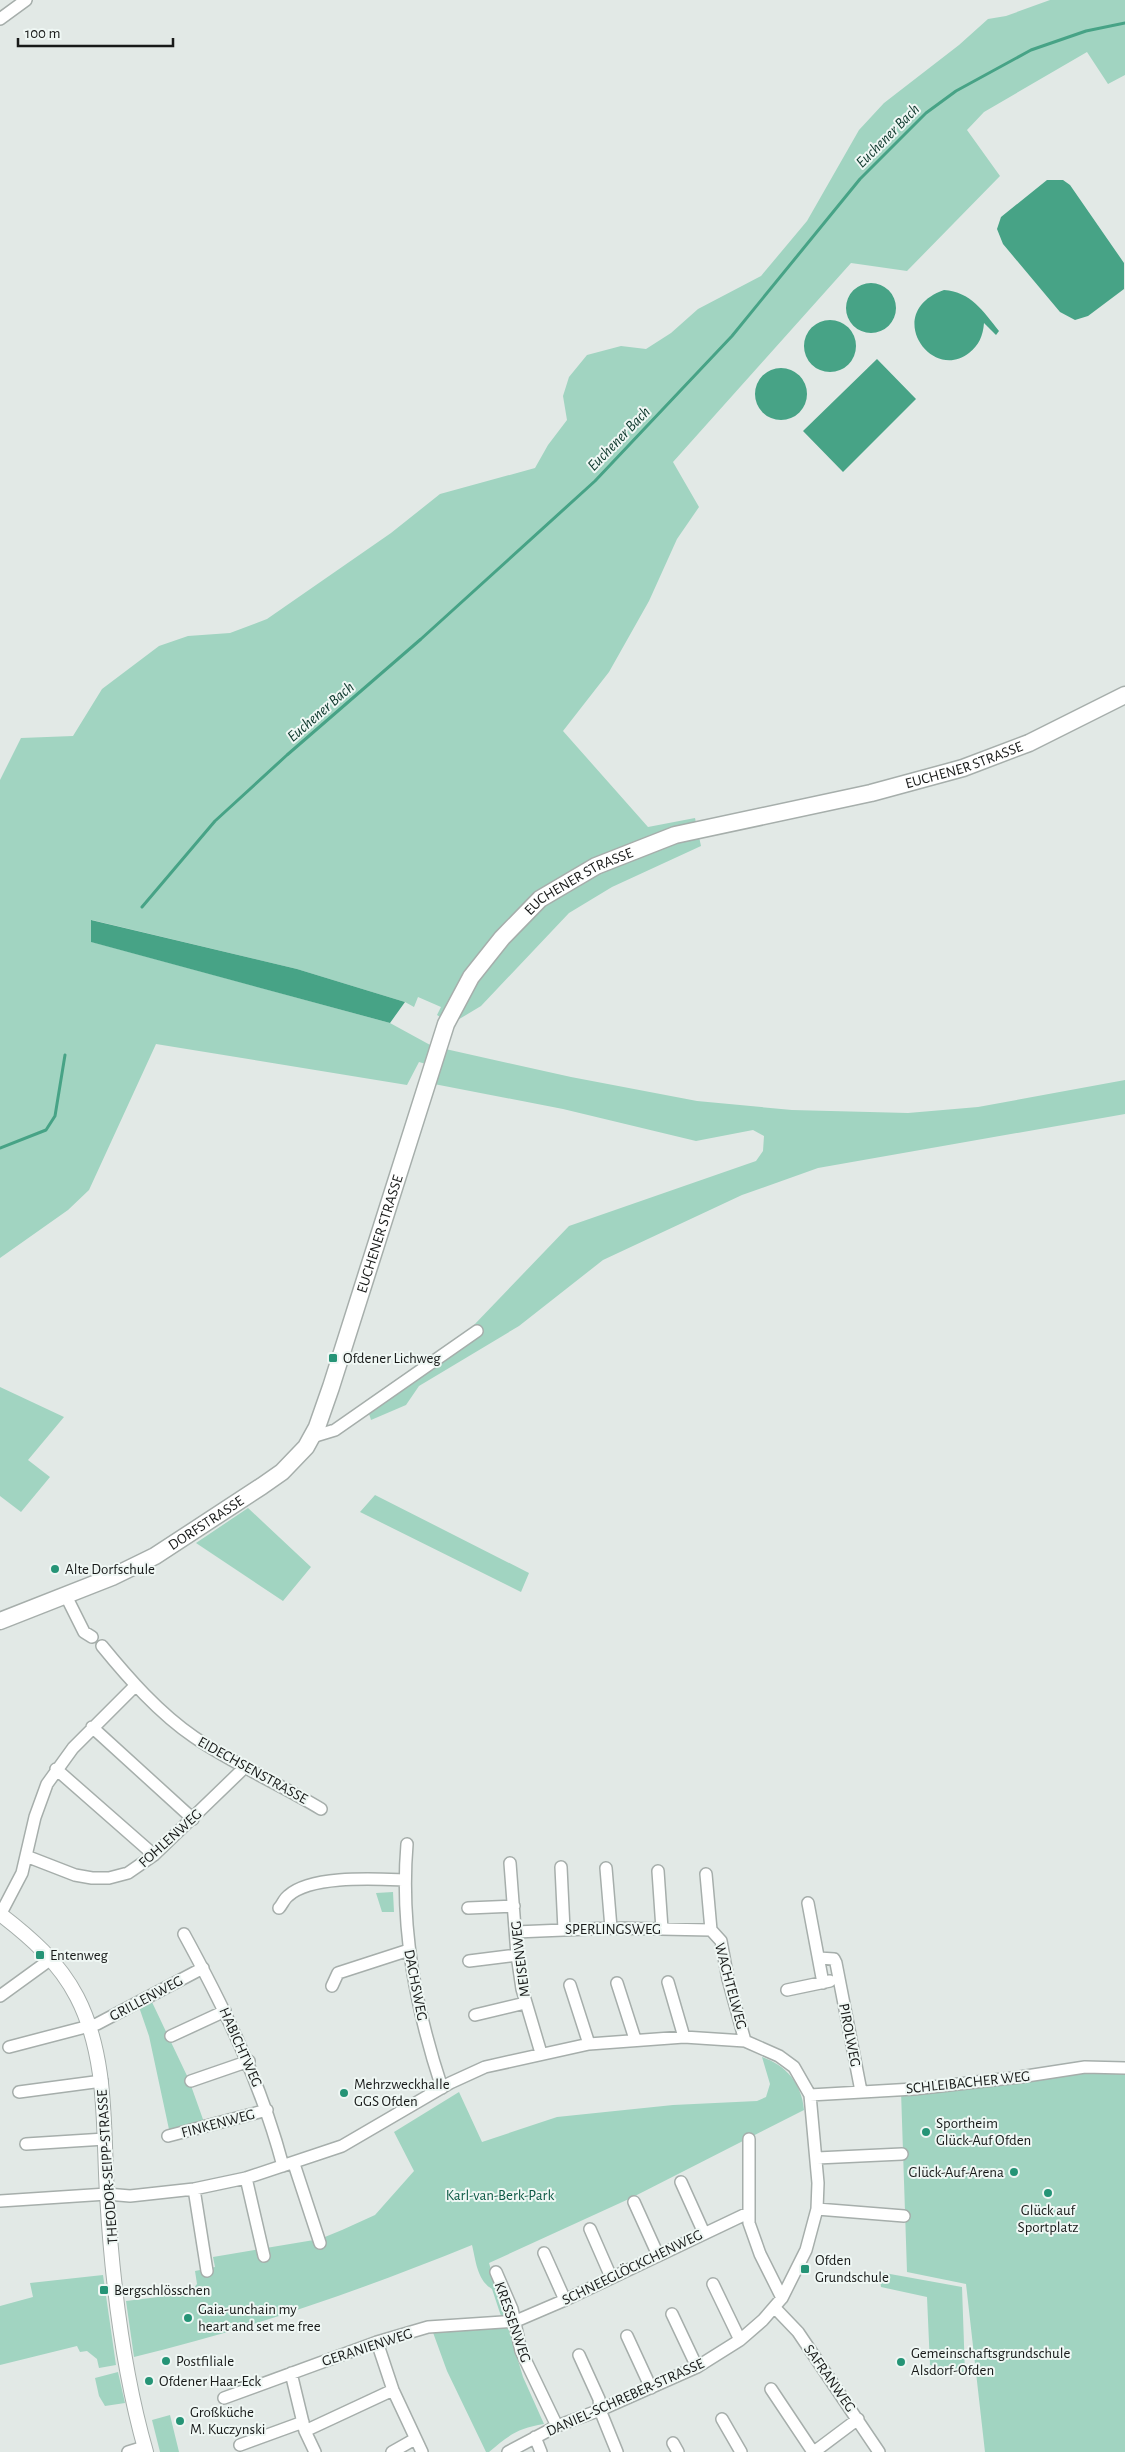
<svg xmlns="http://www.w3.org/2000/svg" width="1125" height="2452" viewBox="0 0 1125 2452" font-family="'Alegreya Sans',sans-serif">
	<rect width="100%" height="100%" fill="#e2e9e6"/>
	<path fill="#a1d4c1" d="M1050 0H1125V75L1108 84 1087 52 984 112 967 130 1000 176 907 271 851 263 673 462 699 507 677 539 649 601 609 672 563 731 648 827 695 818 701 846 612 887 569 913 481 1006 451 1024 437 1015 441 1007 418 997 414 1007 405 1002 297 969 92 920V942L390 1023 432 1046 426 1064 419 1062 407 1085 156 1044 89 1190 68 1210 0 1258V780L21 738 73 736 102 689 159 646 188 636 230 633 267 619 391 533 440 494 535 468 548 445 567 420 563 396 569 377 587 355 621 346 646 349 671 333 698 309 761 276 807 221 859 130 884 103 959 45 988 19 1006 16Z
		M441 1048 571 1077 697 1101 792 1110 908 1113 978 1107 1125 1080V1114L818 1168 742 1195 603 1260 519 1326 419 1386 406 1405 371 1420 365 1401 473 1326 569 1226 756 1161 763 1151 764 1136 753 1130 696 1141 563 1109 434 1084Z
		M0 1387 64 1417 28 1460 50 1477 21 1512 0 1496Z
		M375 1495 529 1573 521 1592 360 1512Z
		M248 1508 311 1567 283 1601 196 1543Z
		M393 1892 394 1912H382L376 1893Z
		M151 2000 189 2080 205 2125 170 2134 149 2036 139 2007Z
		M762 2057C786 2065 802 2084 804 2110L631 2198 489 2263 523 2377 544 2424C518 2428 509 2435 489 2452H486L447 2371 431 2327 503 2322 492 2289C477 2280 476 2261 472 2245 361 2290 250 2329 134 2357L126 2301 190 2293 197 2284 195 2271 215 2267 213 2257 320 2239 342 2230 375 2215 414 2171 394 2132 459 2092 482 2142 557 2117 673 2105 757 2101 766 2097 770 2084Z
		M1117 2070 1125 2072V2452H985L966 2284 907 2272 901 2091Z
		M879 2272 962 2287 965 2373 930 2365 927 2297 881 2287Z
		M103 2275 116 2365 99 2368 97 2359 87 2351 80 2352 77 2346 0 2365V2306L33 2297 30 2283Z
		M118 2372 125 2403 105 2406 99 2396 95 2378Z
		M170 2415 179 2452H160L152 2420Z"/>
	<path fill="#47a386" d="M1047 180H1063L1070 185 1124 263V289L1088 316 1075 320 1060 312 1003 244 997 229 1001 217Z
		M846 308a25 25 0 1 1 50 0a25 25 0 1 1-50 0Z
		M944 290C971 292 983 311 999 331L996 335 984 323C983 336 979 345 969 353 931 383 882 312 944 290Z
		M804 346a26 26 0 1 1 52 0a26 26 0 1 1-52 0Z
		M877 359 916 399 843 472 803 431Z
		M755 394a26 26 0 1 1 52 0a26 26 0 1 1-52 0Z
		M91 920 297 969 405 1002 390 1023 91 942Z"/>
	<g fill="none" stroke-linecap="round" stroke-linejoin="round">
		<path stroke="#47a386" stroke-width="3" d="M142 907 215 821 287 755 421 639 595 481 732 336 860 179 926 113 956 91 1031 50 1086 31 1125 23
			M0 1148 46 1130 55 1116 65 1055"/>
		<g stroke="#a6aeab" stroke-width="14">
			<path id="minor" d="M0 19 26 0
				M312 1437 335 1430 477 1331
				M66 1596 84 1632 92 1637
				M102 1646C129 1679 159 1713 194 1737 235 1765 280 1784 321 1809
				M92 1727 193 1819
				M56 1769 154 1855
				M407 1844C400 1928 416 2009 442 2088
				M26 1856 75 1875 92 1878H109L128 1873 154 1855 244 1768
				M510 1863 517 1955 522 1989 541 2053
				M561 1867 564 1930
				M606 1868 611 1928
				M658 1871 662 1929
				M706 1874 711 1930 721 1941 728 1979 745 2041
				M808 1903 823 1983
				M279 1908C282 1905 284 1899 288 1896 311 1875 375 1879 405 1880
				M468 1908 514 1906
				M0 1915 22 1873 35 1817 47 1784 73 1748 135 1686
				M516 1932 611 1928 711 1930
				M184 1934C225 2009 261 2083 283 2166
				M819 1958 834 1959 836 1963 861 2091
				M469 1961 517 1955
				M668 1982 684 2037
				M617 1983 635 2039
				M570 1985 589 2044
				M332 1986 338 1973 409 1950
				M787 1990 830 1981
				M0 1996 51 1959
				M475 2015 525 2003
				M171 2036 225 2011
				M9 2047 97 2024 203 1968
				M191 2081 249 2061
				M19 2092 102 2081
				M810 2095 914 2089 1020 2077 1085 2067 1125 2068
				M168 2136 267 2110
				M749 2139V2223L760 2254 782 2298
				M26 2144 105 2139
				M817 2158 902 2154
				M294 2164 320 2243
				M246 2178 264 2256
				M681 2182 704 2233
				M194 2189 207 2271
				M0 2201 107 2194 130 2196 194 2189 246 2178 342 2146 450 2083 485 2067 589 2044 684 2037 745 2041 779 2056 794 2067 810 2095 818 2183 817 2209 806 2250 782 2298 763 2320 740 2340 697 2367 600 2410 557 2426 508 2452
				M634 2202 658 2255
				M817 2209 904 2216
				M590 2229 611 2277
				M544 2253 565 2300
				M496 2272 512 2309 521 2351 557 2426
				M713 2284 740 2340
				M775 2308 798 2332 879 2452
				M672 2314 697 2367
				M627 2336 651 2388
				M377 2342 393 2390 422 2452
				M579 2355 599 2399 600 2410 617 2452
				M291 2373 305 2431 315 2452
				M771 2389 813 2452
				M224 2398 377 2342 428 2327 516 2321 565 2300 748 2213
				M722 2419 741 2452
				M305 2431 393 2390
				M535 2437 541 2452
				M673 2443 678 2452
				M240 2445 303 2422
				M128 2452 144 2447
				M392 2452 415 2439
				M814 2452 858 2419"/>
		</g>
		<g stroke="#a6aeab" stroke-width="16">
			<path id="tertiary" d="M0 1914C30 1937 59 1962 77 1997 108 2057 103 2128 107 2194 112 2281 122 2368 146 2452"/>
		</g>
		<g stroke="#a6aeab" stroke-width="19">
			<g id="secondary">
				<path id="s1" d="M0 1621 112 1577 155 1556 262 1486 282 1472 306 1447 317 1427 331 1387 446 1024 471 977 502 938 540 899 596 866 675 835 871 793 963 768 1029 743 1125 695"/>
			</g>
		</g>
		<use href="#minor" stroke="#fff" stroke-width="11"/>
		<use href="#tertiary" stroke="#fff" stroke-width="14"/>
		<use href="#secondary" stroke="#fff" stroke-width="16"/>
	</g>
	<g fill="#259476" stroke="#eff7f4" stroke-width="2">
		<rect x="328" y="1353" width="10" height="10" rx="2.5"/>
		<circle cx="55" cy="1569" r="5"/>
		<rect x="35" y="1950" width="10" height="10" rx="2.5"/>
		<circle cx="344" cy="2093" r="5"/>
		<circle cx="926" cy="2132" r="5"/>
		<circle cx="1014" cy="2172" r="5"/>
		<circle cx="1048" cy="2193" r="5"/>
		<rect x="800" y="2264" width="10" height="10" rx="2.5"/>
		<rect x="99" y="2285" width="10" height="10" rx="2.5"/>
		<circle cx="188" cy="2318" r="5"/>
		<circle cx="166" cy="2361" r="5"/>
		<circle cx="901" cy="2362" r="5"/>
		<circle cx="149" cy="2381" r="5"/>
		<circle cx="180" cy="2421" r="5"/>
	</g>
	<g text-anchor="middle" stroke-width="4" stroke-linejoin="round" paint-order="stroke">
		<g font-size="15" fill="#181a19" stroke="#eff7f4">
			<text dy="5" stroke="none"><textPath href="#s1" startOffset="1406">EUCHENER STRASSE</textPath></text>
			<text dy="5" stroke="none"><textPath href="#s1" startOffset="1001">EUCHENER STRASSE</textPath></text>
			<text dy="5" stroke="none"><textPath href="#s1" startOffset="581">EUCHENER STRASSE</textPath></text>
			<text dy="5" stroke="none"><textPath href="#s1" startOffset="229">DORFSTRASSE</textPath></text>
			<text transform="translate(253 1770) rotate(29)" y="5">EIDECHSENSTRASSE</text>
			<text transform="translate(170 1838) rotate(-42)" y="5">FOHLENWEG</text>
			<text x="613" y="1934">SPERLINGSWEG</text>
			<text transform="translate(520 1959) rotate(-97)" y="5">MEISENWEG</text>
			<text transform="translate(416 1985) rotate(79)" y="5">DACHSWEG</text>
			<text transform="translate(731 1986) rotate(75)" y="5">WACHTELWEG</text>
			<text transform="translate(146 1998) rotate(-28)" y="5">GRILLENWEG</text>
			<text transform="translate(850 2035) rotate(79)" y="5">PIROLWEG</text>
			<text transform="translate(241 2047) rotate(66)" y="5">HABICHTWEG</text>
			<text transform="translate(968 2082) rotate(-6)" y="5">SCHLEIBACHER WEG</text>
			<text transform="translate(218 2123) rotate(-15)" y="5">FINKENWEG</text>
			<text transform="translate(107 2167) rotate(-94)" y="5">THEODOR-SEIPP-STRASSE</text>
			<text transform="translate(632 2267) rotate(-26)" y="5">SCHNEEGLÖCKCHENWEG</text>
			<text transform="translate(513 2322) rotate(71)" y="5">KRESSENWEG</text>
			<text transform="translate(367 2347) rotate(-18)" y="5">GERANIENWEG</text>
			<text transform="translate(830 2378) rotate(55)" y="5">SAFRANWEG</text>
			<text transform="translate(625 2397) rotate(-24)" y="5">DANIEL-SCHREBER-STRASSE</text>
		</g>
		<g font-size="15" fill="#181a19" stroke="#eff7f4" text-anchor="start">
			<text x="343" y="1363">Ofdener Lichweg</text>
			<text x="65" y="1574">Alte Dorfschule</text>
			<text x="50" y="1960">Entenweg</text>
			<text x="354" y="2089">Mehrzweckhalle<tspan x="354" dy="17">GGS Ofden</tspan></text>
			<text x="936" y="2128">Sportheim<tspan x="936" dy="17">Glück-Auf Ofden</tspan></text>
			<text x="1004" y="2177" text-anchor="end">Glück-Auf-Arena</text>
			<text x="1048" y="2215" text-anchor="middle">Glück auf<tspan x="1048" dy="17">Sportplatz</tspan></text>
			<text x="815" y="2265">Ofden<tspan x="815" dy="17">Grundschule</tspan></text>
			<text x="114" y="2295">Bergschlösschen</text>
			<text x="198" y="2314">Gaia-unchain my<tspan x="198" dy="17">heart and set me free</tspan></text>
			<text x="911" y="2358">Gemeinschaftsgrundschule<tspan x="911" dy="17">Alsdorf-Ofden</tspan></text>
			<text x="176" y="2366">Postfiliale</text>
			<text x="159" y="2386">Ofdener Haar-Eck</text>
			<text x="190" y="2417">Großküche<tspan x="190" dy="17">M. Kuczynski</tspan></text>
		</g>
		<g font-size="15" fill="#0d5945" stroke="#eff7f4">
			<text x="500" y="2200">Karl-van-Berk-Park</text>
		</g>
		<g font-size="16" font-style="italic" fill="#0b362a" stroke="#eff7f4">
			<text transform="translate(887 135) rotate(-45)" y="6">Euchener Bach</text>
			<text transform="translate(618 438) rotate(-46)" y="6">Euchener Bach</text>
			<text transform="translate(320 711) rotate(-41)" y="6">Euchener Bach</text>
		</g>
	</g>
	<path d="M18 38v8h155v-8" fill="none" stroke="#181a19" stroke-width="2.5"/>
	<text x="25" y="38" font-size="15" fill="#181a19" stroke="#eff7f4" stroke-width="4" paint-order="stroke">100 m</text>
</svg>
